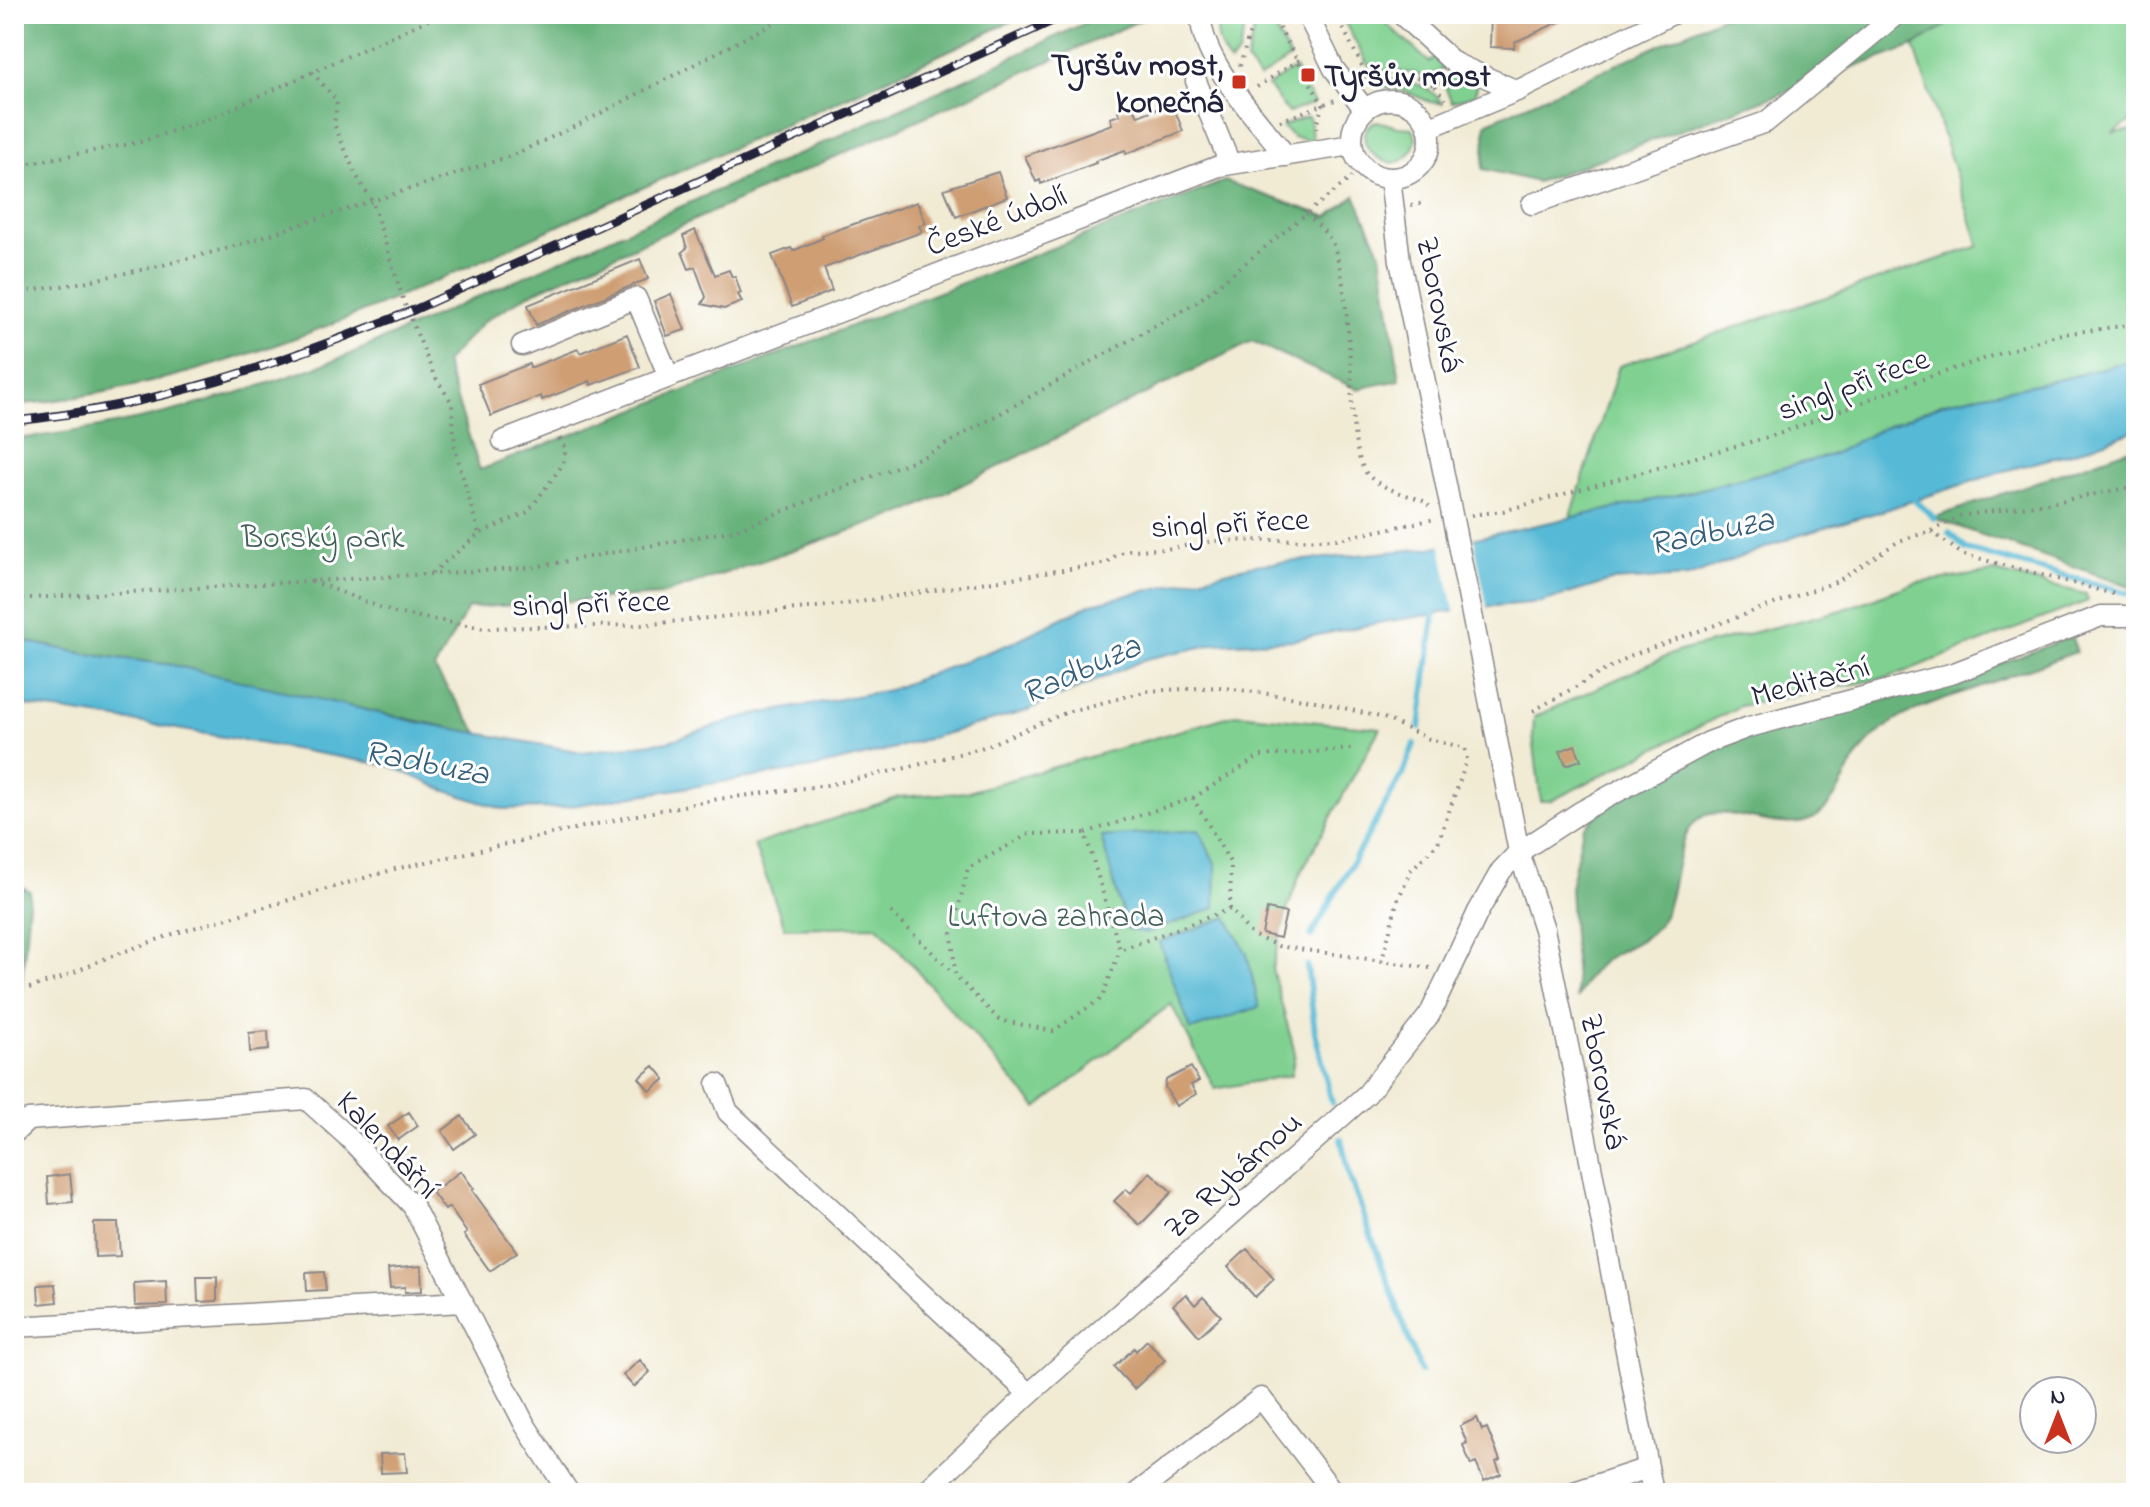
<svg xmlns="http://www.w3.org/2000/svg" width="2150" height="1507" viewBox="0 0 2150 1507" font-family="'Indie Flower',sans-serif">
	<rect width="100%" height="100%" fill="#fff"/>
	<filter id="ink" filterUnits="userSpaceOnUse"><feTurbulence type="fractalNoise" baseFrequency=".0125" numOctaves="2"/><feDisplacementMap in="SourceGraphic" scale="16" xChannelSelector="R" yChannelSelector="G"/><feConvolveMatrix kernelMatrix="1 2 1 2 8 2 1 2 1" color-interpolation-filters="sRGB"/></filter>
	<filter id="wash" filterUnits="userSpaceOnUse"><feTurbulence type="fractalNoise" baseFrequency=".006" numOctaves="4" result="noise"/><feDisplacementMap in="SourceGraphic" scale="32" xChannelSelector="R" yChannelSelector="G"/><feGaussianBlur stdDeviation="1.8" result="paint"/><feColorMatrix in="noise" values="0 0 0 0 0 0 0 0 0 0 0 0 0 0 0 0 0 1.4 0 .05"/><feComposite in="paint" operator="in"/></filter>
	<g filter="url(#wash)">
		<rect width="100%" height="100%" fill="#f1ebd4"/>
		<path fill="#80d191" stroke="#517a66" stroke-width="2" d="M1220 14H1248L1239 53 1230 63C1218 47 1214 33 1220 14Z
			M1258 14H1267L1290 58 1259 78 1246 61Z
			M1340 14H1376L1429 62 1435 58 1444 67 1436 75 1426 78 1413 73 1371 70Z
			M1963 14H2136V118L2112 133 2136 130V359L2067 378 1949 401 1881 429 1831 455 1690 492 1570 519 1619 366 1979 246 1914 46Z
			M1295 68 1314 103 1288 113 1268 86Z
			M1452 72 1476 84 1477 88 1474 95 1452 102 1444 84Z
			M1383 80C1405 79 1429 84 1442 103L1430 102 1404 91 1372 84Z
			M1306 117 1309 118 1313 141 1293 137 1282 126Z
			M1377 121 1398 127 1413 128 1416 139C1403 194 1337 137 1377 121Z
			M1995 572 2086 594 2088 601 1890 677 1740 706 1551 801H1541L1533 737 1534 717 1676 652 1842 610 1915 583Z
			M1237 714 1380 728 1300 874 1286 913 1272 969 1295 1053 1291 1075 1215 1089 1171 1004 1037 1108 878 926 785 928 754 845 899 797 968 792Z"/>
		<path fill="#68b37b" stroke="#456a5b" stroke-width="2" d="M14 14H1027C887 81 744 142 602 206 413 291 224 386 14 405Z
			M1104 14H1154L529 294 483 322 445 363 480 470 1225 181 1328 217 1355 195 1381 254 1400 380 1357 389 1252 341 911 510 661 595 468 608 434 669 479 734 278 691 173 665 86 654 14 639V439C129 428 239 396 346 356L944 89Z
			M1728 14H1963L1914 46 1537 182 1483 169 1486 123Z
			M2136 447V588L1933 518Z
			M2073 636 2076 652C2040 665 2004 678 1967 691 1940 700 1908 710 1885 728 1877 734 1869 741 1863 749 1846 769 1838 804 1814 818 1783 835 1732 806 1706 815 1673 828 1678 891 1663 918 1651 941 1624 946 1605 960 1591 970 1584 983 1577 999L1570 888 1583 828 1618 796 1687 761 1778 723 1931 690Z
			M14 883 30 891 14 1071Z"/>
		<path fill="#57b9d5" stroke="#3c6e88" stroke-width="2" d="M2136 359V430L2075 452 2004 471 1882 511 1797 536 1688 577 1611 581 1542 602 1482 607 1383 622 1293 640 1215 644 1146 659 1023 712 880 752 812 768 558 808 502 809 444 790 391 766 137 722 14 704V639L86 654 173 665 417 722 582 752 669 741 747 716 889 690 1009 644 1091 604 1254 565 1430 548 1690 492 1831 455 1881 429 1949 401 2067 378Z
			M1199 830 1216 865 1215 908 1147 933 1127 929 1101 837Z
			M1227 917 1247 954 1259 1007 1191 1030 1159 942Z"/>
		<path fill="#f1ebd4" d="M1473 535 1488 611 1455 615 1440 542Z"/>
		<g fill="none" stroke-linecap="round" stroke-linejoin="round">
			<path stroke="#57b9d5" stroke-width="6" d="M1910 495 1934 518
				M1949 533 1966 549 2136 595
				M1420 727 1435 607
				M1311 936 1403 773 1414 744
				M1307 966 1315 1032 1332 1103
				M1341 1139 1350 1178 1421 1372"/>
		</g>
		<g id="blocks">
			<path fill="#cf9e73" d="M1491 14H1576L1515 42 1514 48 1490 47Z
				M1172 103 1183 131 1126 154 1125 150 1095 161 1096 163 1041 184 1040 180 1036 182 1025 156 1112 124 1110 118 1120 115 1118 111 1133 105 1138 116Z
				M998 172 1007 197 956 217 944 189Z
				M917 202 926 223 919 226 922 232 824 268 832 291 792 307 772 255 791 248 793 251 823 238 822 236 831 232Z
				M695 230 715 275 729 270 732 277 735 276 741 293 738 294 742 302 724 309 702 304 706 297 695 267 689 269 682 252 687 248 683 236Z
				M640 259 648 279 536 325 528 305Z
				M671 294 685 330 667 336 654 301Z
				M627 334 640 367 591 385 590 381 542 400 541 396 491 416 478 384 529 364 530 368 578 349 580 353Z
				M1575 745 1581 760 1566 765 1560 751Z
				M1267 909 1286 913 1280 938 1262 934Z
				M268 1031 269 1050 250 1052 249 1033Z
				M654 1066 665 1079 650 1091 639 1078Z
				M1191 1067 1199 1081 1191 1085 1196 1094 1176 1106 1165 1087 1166 1080Z
				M409 1112 418 1126 398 1140 388 1126Z
				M462 1116 475 1134 454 1149 442 1131Z
				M461 1171 474 1189 472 1190 517 1252 490 1271 464 1235 467 1233 449 1207 445 1210 432 1192Z
				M1150 1172 1172 1192 1140 1225 1114 1201 1126 1189 1131 1193Z
				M70 1174 73 1202 49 1204 47 1177Z
				M94 1223H118L120 1256 95 1257Z
				M1247 1249 1274 1279 1255 1297 1228 1267Z
				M421 1266 422 1291 405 1292V1287L390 1288 388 1269Z
				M324 1272 326 1290 307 1291 306 1273Z
				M197 1277H217V1301L198 1302Z
				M166 1281 167 1305 135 1306 134 1283Z
				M55 1284 57 1302 39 1304 38 1285Z
				M1186 1294 1195 1305 1203 1297 1221 1316 1199 1336 1173 1305Z
				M1147 1340 1165 1360 1134 1389 1114 1367 1134 1348 1136 1351Z
				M640 1360 650 1372 634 1387 623 1375Z
				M1477 1418 1482 1430 1487 1428 1500 1460 1496 1462 1501 1474 1484 1481 1476 1463 1471 1465 1463 1445 1467 1443 1460 1426Z
				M405 1453 407 1472 381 1473 380 1454Z"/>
		</g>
	</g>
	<g filter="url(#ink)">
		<use href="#blocks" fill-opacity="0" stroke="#8a8688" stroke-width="2"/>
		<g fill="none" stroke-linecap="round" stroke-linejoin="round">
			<g stroke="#8a8688" stroke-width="23">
				<path id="minor" d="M1201 14C1199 60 1258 119 1286 156
					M1307 14 1334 69 1365 110
					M1401 14 1454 63 1517 91
					M1196 81 1230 164
					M1352 139a39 39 0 1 1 78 0a39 39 0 1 1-78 0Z
					M1428 128 1517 91 1672 14
					M1390 178 1400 261 1437 440
					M1532 204 1766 122 1897 14
					M522 345 636 298 669 377
					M503 441 1219 166 1352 145
					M1486 684 1519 852 1544 929 1572 1065 1653 1493
					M717 1084 728 1112 1029 1394
					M14 1133 28 1120 306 1099 347 1136 413 1206 525 1425 569 1493
					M14 1327 463 1302
					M924 1493 1029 1394 1367 1094 1430 1014 1478 912 1501 871 1519 852 1582 811 1709 742 1749 727 1954 673 2101 616H2136
					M1137 1493 1261 1398 1334 1493
					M1571 1493 1648 1468"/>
			</g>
			<path stroke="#8a8688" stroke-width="4" stroke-dasharray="2 6" stroke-linecap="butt" d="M1271 14 1323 105 1316 125 1317 132
				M1336 14 1366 74
				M1240 66 1255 14
				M312 72 337 101 334 124 356 175 372 201 404 302 434 375 452 403 455 449 479 534
				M1363 78 1366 74 1415 76 1435 86 1442 77
				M1435 86 1445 100
				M1257 87 1299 60
				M1280 121 1335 100
				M14 166 140 142 211 118 441 14
				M1411 206 1424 203
				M1307 213C1315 223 1330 235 1334 247 1346 278 1348 336 1351 370 1352 395 1350 459 1370 477 1384 490 1409 495 1426 502L1429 506
				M14 293 69 285 159 266 225 249 511 156 582 123 791 14
				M1471 515 1503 511 1779 434 1917 381 2056 335 2136 324
				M1931 531 1960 516 2061 501 2136 486
				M432 573 479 534 528 512 563 464 566 448 559 438
				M312 581 395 613 484 628 641 625 846 604 1108 563 1116 555 1128 550 1166 549 1214 541 1339 539 1435 519
				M14 599 529 568 735 530 927 455 1197 302 1352 177
				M1533 711 1632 655 1838 581 1899 541 1931 531 1962 554 2114 594
				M1193 798 1260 756 1352 749
				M1085 833 1029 834 968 868 952 934 955 975 999 1020 1053 1031 1102 998 1120 950
				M1230 909 1231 864 1193 798 1085 833 1120 950 1230 909 1252 935 1278 946 1430 968
				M891 912 953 973
				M14 993 61 978 101 960 173 934 395 869 637 815 718 799 828 785 906 768 981 748 1070 711 1148 691 1219 687 1311 700 1384 718 1429 739 1465 748 1467 760 1438 843 1411 870 1397 902 1382 961
				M2107 1493 2136 1480"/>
			<use href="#minor" stroke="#fff" stroke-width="20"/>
			<g stroke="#22223b" stroke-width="9">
				<path id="rail" d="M14 421C162 406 277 364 414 310L1068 14"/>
			</g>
			<use href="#rail" stroke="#fff" stroke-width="6" stroke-dasharray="18" stroke-linecap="butt"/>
			<g stroke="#8a8688" stroke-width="23" stroke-linecap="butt">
				<path id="minor-bridge" d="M1437 440 1486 684"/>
			</g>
			<use href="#minor-bridge" stroke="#fff" stroke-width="20"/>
		</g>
	</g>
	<g fill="#c8321e" stroke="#fff" stroke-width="3">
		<rect x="1300" y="67" width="16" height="16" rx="4"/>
		<rect x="1231" y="74" width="16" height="16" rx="4"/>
	</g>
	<g text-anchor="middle" stroke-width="6" stroke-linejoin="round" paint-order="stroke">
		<g font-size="32" font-weight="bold" fill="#22223b" stroke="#fff" text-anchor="end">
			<text x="1223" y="75">Tyršův most,<tspan x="1223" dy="37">konečná</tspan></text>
			<text x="1324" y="86" text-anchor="start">Tyršův most</text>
		</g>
		<g font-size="32" fill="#22223b" stroke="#fff">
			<text transform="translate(996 219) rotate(-21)" y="11">České údolí</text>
			<text transform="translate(1441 304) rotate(79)" y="11">Zborovská</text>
			<text transform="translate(1853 383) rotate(-20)" y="11">singl při řece</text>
			<text transform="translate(1230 522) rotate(-3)" y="11">singl při řece</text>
			<text transform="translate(591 602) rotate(-2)" y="11">singl při řece</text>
			<text transform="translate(1810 680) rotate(-15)" y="11">Meditační</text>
			<text transform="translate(1605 1081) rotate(79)" y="11">Zborovská</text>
			<text transform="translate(389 1144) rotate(47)" y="11">Kalendářní</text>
			<text transform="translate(1232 1174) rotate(-42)" y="11">Za Rybárnou</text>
		</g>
		<g font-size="32" fill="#435f59" stroke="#fff">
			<text x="323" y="547">Borský park</text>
			<text x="1056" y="926">Luftova zahrada</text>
		</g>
		<g font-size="34" font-style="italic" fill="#375e79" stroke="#fff">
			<text transform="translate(1711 530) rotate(-12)" y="12">Radbuza</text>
			<text transform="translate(1080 668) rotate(-24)" y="12">Radbuza</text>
			<text transform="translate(427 761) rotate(11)" y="12">Radbuza</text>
		</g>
	</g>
	<rect width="2150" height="1507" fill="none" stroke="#fff" stroke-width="48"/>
	<g transform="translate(2058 1415)"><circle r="38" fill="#ffffff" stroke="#a7a7b1" stroke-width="2"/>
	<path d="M0-6L14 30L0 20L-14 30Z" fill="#c8321e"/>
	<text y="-12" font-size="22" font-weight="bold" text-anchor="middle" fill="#22223b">N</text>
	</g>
</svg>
